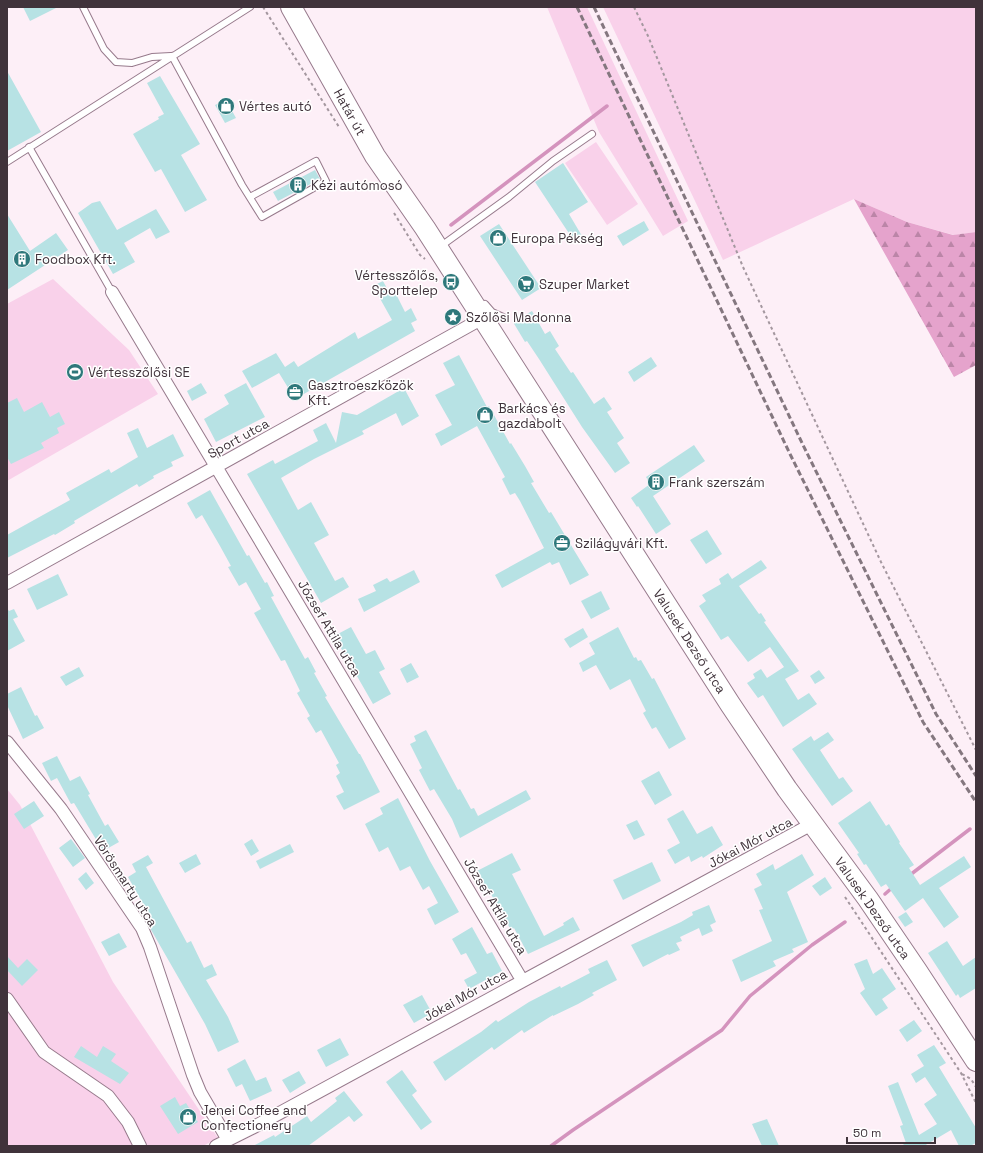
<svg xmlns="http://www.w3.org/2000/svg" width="983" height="1153" viewBox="0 0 983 1153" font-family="'Space Grotesk',sans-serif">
	<defs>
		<pattern id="forest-firs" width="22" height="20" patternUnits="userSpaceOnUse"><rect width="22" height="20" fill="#e5a3cc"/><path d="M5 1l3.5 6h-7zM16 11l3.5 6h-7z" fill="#bb85a7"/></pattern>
	</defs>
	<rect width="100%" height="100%" fill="#fdeff7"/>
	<path fill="#f9d1ea" d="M547 7H587L688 221 663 236 599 132Z
		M603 7H976V232L954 235 907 222 854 199 723 260Z
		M596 142 638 204 607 225 565 163Z
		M53 279 129 350 158 394 7 481V304Z
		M7 789 20 805 113 982 218 1138 203 1146H7Z"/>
	<path fill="url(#forest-firs)" d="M854 199 907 222 953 235 976 232V365L954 377Z"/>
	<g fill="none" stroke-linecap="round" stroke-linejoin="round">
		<path stroke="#d493bd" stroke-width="3.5" d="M451 225 607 106
			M910 875 970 829
			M885 894 893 887
			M551 1146 573 1130 722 1030 750 996 812 945 845 922"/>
	</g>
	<path fill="#b7e2e4" d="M23 7H58L30 21Z
		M7 71 41 132 7 151Z
		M160 76 200 144 181 155 207 200 185 212 161 169 155 172 133 134 159 119 158 117 164 114 147 83Z
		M230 98 235 108 231 109 236 118 225 123 215 105Z
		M563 163 588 202 569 214 582 236 574 241 535 182Z
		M315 170 320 179 278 201 273 192Z
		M100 201 117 230 156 209 170 232 156 239 150 228 124 243 135 262 113 274 78 213 92 203Z
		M7 214 30 251 56 233 68 250 7 290Z
		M644 221 649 230 623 246 617 236Z
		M499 224 541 288 522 300 480 236Z
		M383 281 390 294 395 292 405 312 411 308 417 320 411 323 415 331 295 399 279 373 252 388 242 371 276 353 285 367 294 361 298 367 355 332 358 339 392 320 373 286Z
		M532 311 545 334 550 331 559 346 555 349 571 373 573 372 594 404 604 397 612 409 607 412 624 438 617 443 630 463 615 473 582 427 539 359 527 341 525 342 513 322Z
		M459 355 487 407 489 406 510 444 511 443 525 466 534 482 531 483 549 513 551 512 589 575 570 585 559 562 552 565 550 562 502 588 495 575 544 548 520 501 515 493 510 495 502 479 505 477 477 426 441 446 435 434 452 425 435 395 455 385 443 363Z
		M651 357 657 366 634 382 628 372Z
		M201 383 207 393 192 401 187 391Z
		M246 383 265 417 216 442 204 419 229 404 224 395Z
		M404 388 419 416 402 426 396 413 362 431 364 434 314 459 281 478 298 510 311 502 329 535 314 543 335 581 343 577 349 587 321 603 247 474 273 460 275 464 318 441 313 430 326 423 336 443 342 412 357 415Z
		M17 398 24 412 42 402 50 417 59 412 65 424 57 428 59 433 41 443 44 448 11 464 7 457V403Z
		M138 428 147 448 173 434 184 456 171 462 173 466 153 476 154 478 139 487 137 484 74 521 75 523 55 535 54 534 7 558V535L70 500 66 493 109 469 111 473 138 457 127 433Z
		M694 445 705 461 653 496 671 524 656 534 638 506 637 507 631 498 650 484 646 477Z
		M210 490 247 556 249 555 265 583 267 582 274 596 271 597 305 659 308 657 316 672 314 673 327 696 325 697 359 754H360L380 792 344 810 336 796 344 792 336 776 340 773 336 765 339 763 321 730 316 733 307 718 310 716 297 693 300 691 285 660 281 661 254 613 261 609 246 582 239 586 228 567 231 566 220 546 202 515 196 519 187 503Z
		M707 530 722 554 706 564 690 540Z
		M761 560 767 568 739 586 759 614 761 613 766 621 764 622 799 671 785 679 798 700 809 693 817 704 783 727 763 695 758 698 747 683 755 678 753 674 761 669 767 678 784 667 770 647 748 662 728 636 721 640 699 606 706 601 702 595 721 584 719 579 728 573 732 579Z
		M414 570 420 582 364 612 358 599 376 591 373 585 387 578 390 582Z
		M58 574 68 595 37 610 27 589Z
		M601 591 610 609 591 619 581 601Z
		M7 608 9 611 14 609 18 617 13 619 25 641 7 651Z
		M351 627 366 654 375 650 385 669 379 672 391 694 373 704 334 636Z
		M618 627 634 658 636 657 638 661 641 660 652 679 654 678 686 739 669 749 656 727 652 729 643 713 646 711 630 679 610 690 596 665 583 672 579 663 595 654 589 643Z
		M583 628 588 637 570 648 564 639Z
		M411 663 419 677 407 683 400 669Z
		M79 667 84 676 66 686 60 677Z
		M819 670 825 678 815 684 810 676Z
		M21 687 35 716 37 715 44 728 23 739 7 705V694Z
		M426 730 458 790 460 789 471 809 474 808 478 816 526 790 531 799 460 838 452 819 434 789 430 791 419 770 422 768 410 744 416 741 414 736Z
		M828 732 834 740 820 750 839 779 843 777 853 791 832 806 792 749 811 736 814 741Z
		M57 756 70 781 80 776 90 794 88 795 105 826 108 824 119 842 103 851 74 803 71 804 57 778 51 781 42 763Z
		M659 771 672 795 655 805 641 781Z
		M398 798 430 861 459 912 435 925 427 909 438 903 429 886 423 890 410 866 400 871 388 847 379 852 365 824 383 814 380 808Z
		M34 801 44 816 24 829 14 814Z
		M870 801 886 826 889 824 900 842 899 843 914 865 909 868 920 885 964 856 971 867 939 888 959 917 944 928 923 898 905 911 886 884 881 887 866 864 864 865 857 854 859 853 838 823Z
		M683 810 697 834 712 826 723 845 703 858 702 856 691 862 689 856 675 864 667 850 680 843 667 819Z
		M637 820 645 835 634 840 626 825Z
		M71 839 85 858 73 867 59 848Z
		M252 839 259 851 251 856 244 844Z
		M290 844 294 852 260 869 256 861Z
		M512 853 521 870 512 874 544 936 564 925 563 923 573 917 580 930 528 954 514 928 511 930 487 887 484 889 475 872Z
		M196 854 201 864 185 873 179 863Z
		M802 854 814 875 787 892 808 942 792 949 794 952 773 961 776 966 741 982 732 960 772 941 759 910 763 909 754 889 762 885 756 874 773 864 775 870Z
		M148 855 153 863 146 867 187 943 191 941 204 968 212 964 217 975 206 980 228 1017 239 1042 218 1052 205 1024 150 928 155 925 128 877 136 872 132 864Z
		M652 862 661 881 623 900 613 880Z
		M86 872 94 883 86 890 78 879Z
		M825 877 832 888 820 896 812 886Z
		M709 905 716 922 710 925 713 931 702 936 699 928 680 937 682 941 676 943 680 950 669 955 668 954 643 967 631 945 681 922 693 915 692 912Z
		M906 912 913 922 905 927 898 917Z
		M472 927 487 954 492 952 502 971 469 989 464 980 477 973 466 953 461 955 452 939Z
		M119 933 127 947 109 956 101 942Z
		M947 941 963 966 976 957V988L960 998 958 994 956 996 928 953Z
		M7 956 18 968 27 959 38 970 22 986 7 970Z
		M867 959 873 974 882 968 896 989 882 999 888 1008 876 1016 860 993 865 989 854 964Z
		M607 960 617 980 592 993 594 995 578 1004 553 1016V1015L524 1033 522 1030 494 1050 492 1047 445 1081 433 1062 481 1032 496 1020 498 1022 529 1002 560 986 561 988 590 973 588 969Z
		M422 995 432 1013 414 1023 403 1005Z
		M914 1020 922 1031 907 1042 899 1030Z
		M340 1038 349 1055 326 1067 317 1050Z
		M934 1045 946 1063 939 1067 976 1128V1143L970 1146H959L951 1130 924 1146H901L906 1143 900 1126 903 1125 888 1086 898 1082 919 1135 937 1124 924 1104 937 1095 925 1077 916 1083 911 1074 924 1066 917 1055Z
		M81 1046 97 1057 103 1046 116 1054 111 1061 129 1073 120 1084 74 1057Z
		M245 1059 256 1081 266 1077 272 1091 250 1101 242 1084 236 1087 227 1069Z
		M402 1070 417 1091 412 1095 432 1122 421 1130 386 1082Z
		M299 1071 306 1083 290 1093 282 1080Z
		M344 1091 363 1115 354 1122 349 1116 308 1146H253L274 1135 275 1137 307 1116 311 1122 337 1101 335 1098Z
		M175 1097 180 1106 186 1103 198 1122 178 1134 160 1106Z
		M767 1119 779 1146H762L752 1124Z"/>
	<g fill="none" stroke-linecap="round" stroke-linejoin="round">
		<g stroke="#977a8c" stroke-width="8">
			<path id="service" d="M83 7 104 49 116 62 132 63 152 57 171 56
				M172 56 242 185 262 217 326 181 316 161 250 197
				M29 147 112 292
				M7 162 250 7
				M441 246 509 197 553 161 592 134
				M485 304 492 312 503 317"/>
		</g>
		<g stroke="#977a8c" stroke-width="14">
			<path id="minor" d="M112 292 522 980
				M7 583 483 318
				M7 742 61 809 142 928 150 947 193 1075 200 1092 228 1140
				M7 999 44 1052 108 1096 128 1122 140 1146
				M216 1146 252 1128 812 824"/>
		</g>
		<g stroke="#977a8c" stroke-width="22">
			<path id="primary" d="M291 7 375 156 425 228 730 704 787 789 868 899 917 971 976 1061"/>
		</g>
		<path stroke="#a4979f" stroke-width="2" stroke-dasharray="3 3" stroke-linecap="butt" d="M263 7 339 127
			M634 7 648 36 743 267 881 562 976 750
			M394 213 420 255 425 259
			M845 897 961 1073 976 1103
			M962 1074 971 1079 976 1087"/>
		<use href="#service" stroke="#fff" stroke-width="6"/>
		<use href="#minor" stroke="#fff" stroke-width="12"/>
		<use href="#primary" stroke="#fff" stroke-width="20"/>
		<path stroke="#84777f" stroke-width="3" stroke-dasharray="6 3" stroke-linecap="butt" d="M577 7 790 454 923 722 976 802
			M594 7 803 445 936 714 976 776"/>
	</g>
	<defs>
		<g id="shop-disc" transform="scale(0.9)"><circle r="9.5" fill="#2e787b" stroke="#fff"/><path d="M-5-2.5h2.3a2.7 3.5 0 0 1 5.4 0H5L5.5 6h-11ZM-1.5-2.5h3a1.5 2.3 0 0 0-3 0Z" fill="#fff"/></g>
		<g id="building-disc" transform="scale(0.9)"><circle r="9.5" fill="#2e787b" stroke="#fff"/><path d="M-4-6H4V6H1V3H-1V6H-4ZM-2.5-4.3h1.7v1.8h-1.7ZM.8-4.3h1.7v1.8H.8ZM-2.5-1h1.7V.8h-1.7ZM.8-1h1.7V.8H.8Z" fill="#fff"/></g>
		<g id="bus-disc" transform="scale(0.9)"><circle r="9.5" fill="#2e787b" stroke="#fff"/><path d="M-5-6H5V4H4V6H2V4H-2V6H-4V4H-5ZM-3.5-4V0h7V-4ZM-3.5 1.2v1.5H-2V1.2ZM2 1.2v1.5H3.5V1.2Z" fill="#fff"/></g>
		<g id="supermarket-disc" transform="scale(0.9)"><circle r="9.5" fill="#2e787b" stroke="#fff"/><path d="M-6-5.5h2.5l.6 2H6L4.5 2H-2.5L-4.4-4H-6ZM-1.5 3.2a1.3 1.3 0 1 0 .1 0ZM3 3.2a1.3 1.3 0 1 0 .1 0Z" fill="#fff"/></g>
		<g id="sight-disc" transform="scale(0.9)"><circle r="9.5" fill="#2e787b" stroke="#fff"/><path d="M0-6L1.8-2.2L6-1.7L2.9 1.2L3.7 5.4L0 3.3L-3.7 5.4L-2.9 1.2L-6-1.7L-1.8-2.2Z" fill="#fff"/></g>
		<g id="stadium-disc" transform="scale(0.9)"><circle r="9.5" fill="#2e787b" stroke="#fff"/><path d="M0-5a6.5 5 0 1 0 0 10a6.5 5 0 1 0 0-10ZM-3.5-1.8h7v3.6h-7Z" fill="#fff"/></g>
		<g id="office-disc" transform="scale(0.9)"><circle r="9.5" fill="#2e787b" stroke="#fff"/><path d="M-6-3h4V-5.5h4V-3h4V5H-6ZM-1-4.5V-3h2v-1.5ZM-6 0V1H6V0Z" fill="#fff"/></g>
	</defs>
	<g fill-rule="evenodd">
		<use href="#shop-disc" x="226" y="106"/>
		<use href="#building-disc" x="298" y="185"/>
		<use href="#shop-disc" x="498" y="238"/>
		<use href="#building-disc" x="22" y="259"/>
		<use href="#bus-disc" x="451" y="282"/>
		<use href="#supermarket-disc" x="526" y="284"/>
		<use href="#sight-disc" x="453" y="317"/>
		<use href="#stadium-disc" x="75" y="372"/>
		<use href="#office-disc" x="295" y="392"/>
		<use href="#shop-disc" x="485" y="415"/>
		<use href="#building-disc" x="656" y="482"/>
		<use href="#office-disc" x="562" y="543"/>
		<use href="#shop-disc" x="188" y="1117"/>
	</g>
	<g text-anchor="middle" stroke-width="3" stroke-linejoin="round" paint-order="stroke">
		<g font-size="13" fill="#40333b" stroke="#fff" text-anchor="start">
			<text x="239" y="111">Vértes autó</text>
			<text x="311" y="190">Kézi autómosó</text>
			<text x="511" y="243">Europa Pékség</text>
			<text x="35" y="264">Foodbox Kft.</text>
			<text x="438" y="280" text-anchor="end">Vértesszőlős,<tspan x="438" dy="15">Sporttelep</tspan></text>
			<text x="539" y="289">Szuper Market</text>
			<text x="466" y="322">Szőlősi Madonna</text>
			<text x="88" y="377">Vértesszőlősi SE</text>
			<text x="308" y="390">Gasztroeszközök<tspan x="308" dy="15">Kft.</tspan></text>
			<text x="498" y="413">Barkács és<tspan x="498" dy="15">gazdabolt</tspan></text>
			<text x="669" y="487">Frank szerszám</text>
			<text x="575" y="548">Szilágyvári Kft.</text>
			<text x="201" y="1115">Jenei Coffee and<tspan x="201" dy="15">Confectionery</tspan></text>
		</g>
		<g font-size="13" fill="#40333b" stroke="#fff">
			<text transform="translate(350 112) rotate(61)" y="5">Határ út</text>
			<text transform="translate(238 438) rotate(-29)" y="5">Sport utca</text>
			<text transform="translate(330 628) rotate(59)" y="5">József Attila utca</text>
			<text transform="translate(690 641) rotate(57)" y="5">Valusek Dezső utca</text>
			<text transform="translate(750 842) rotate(-28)" y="5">Jókai Mór utca</text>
			<text transform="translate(126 881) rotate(57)" y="5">Vörösmarty utca</text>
			<text transform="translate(496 906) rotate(59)" y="5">József Attila utca</text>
			<text transform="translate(873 908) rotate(55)" y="5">Valusek Dezső utca</text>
			<text transform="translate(465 995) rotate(-29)" y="5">Jókai Mór utca</text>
		</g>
	</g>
	<rect width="983" height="1153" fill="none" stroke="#40333b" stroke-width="16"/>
	<path d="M847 1137v6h88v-6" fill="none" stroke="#40333b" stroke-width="2"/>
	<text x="853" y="1137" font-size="12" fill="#40333b" stroke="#ffffff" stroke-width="3" paint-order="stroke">50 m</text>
</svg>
